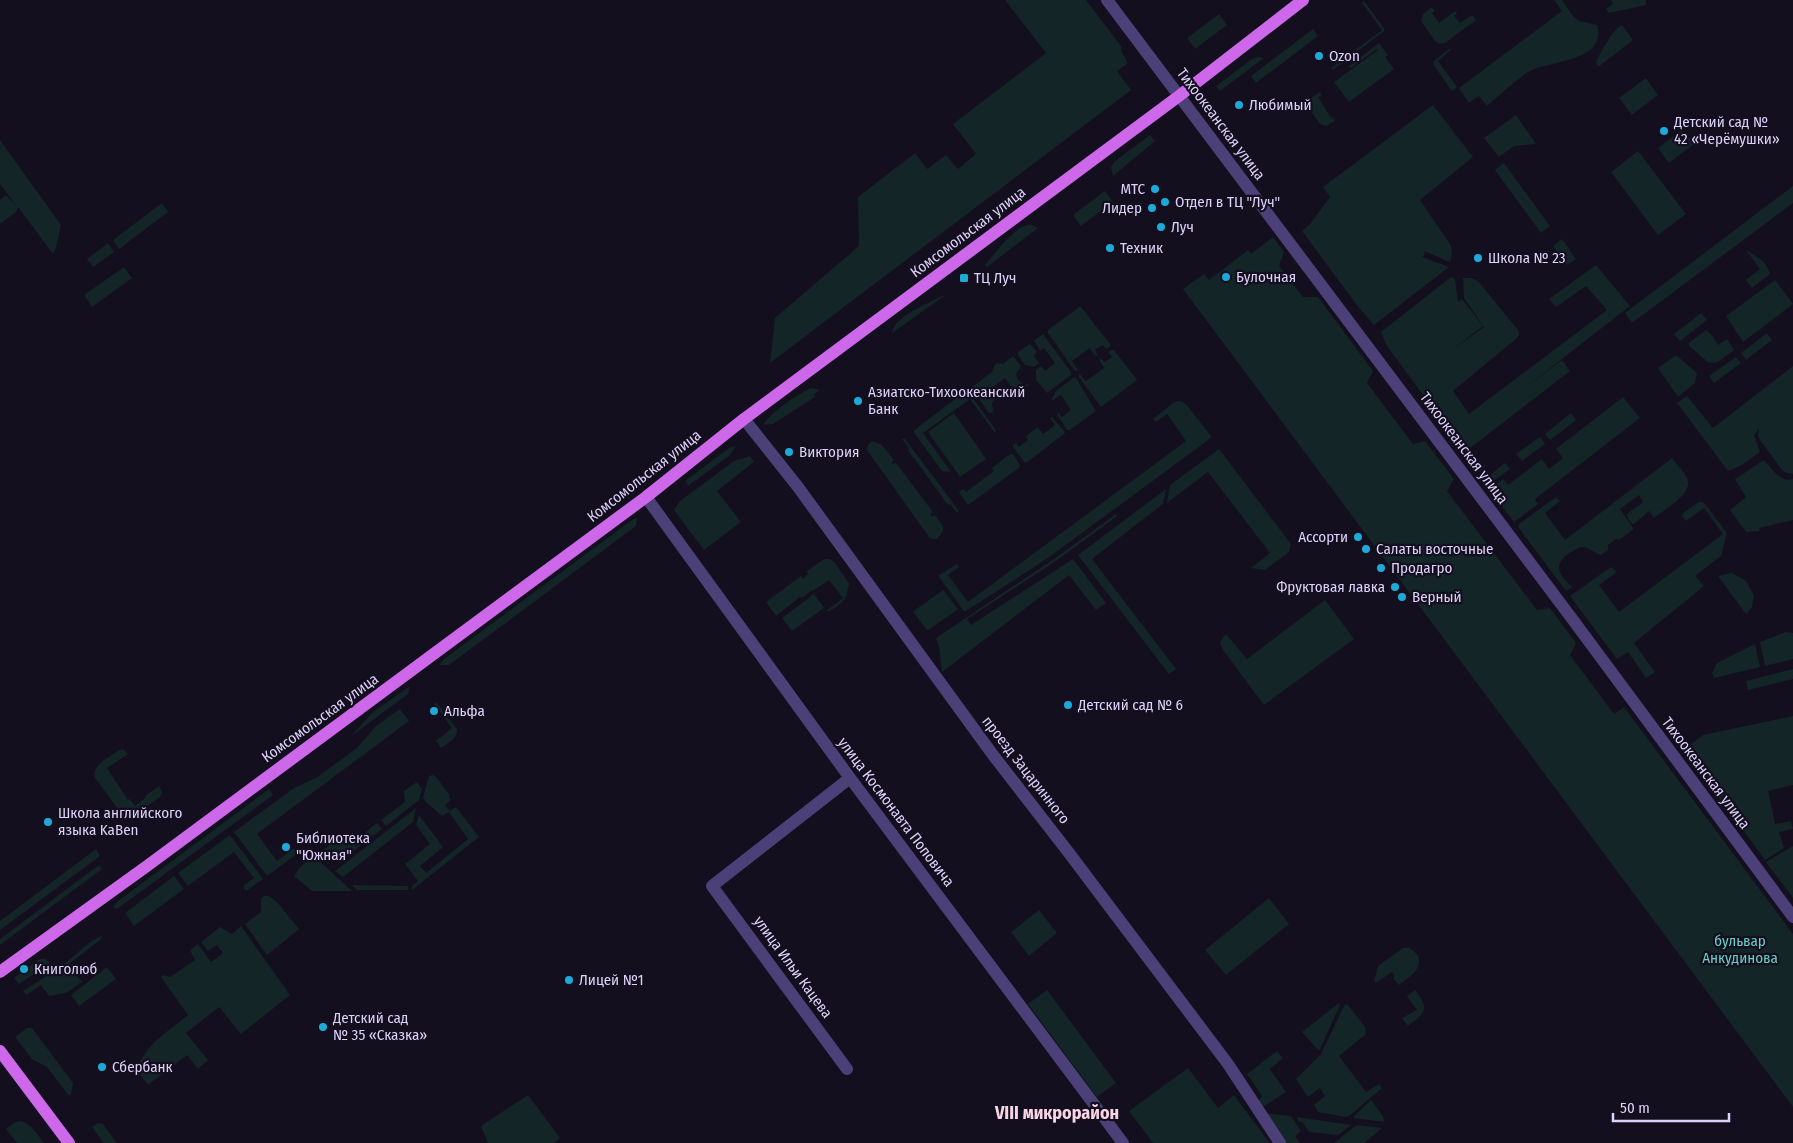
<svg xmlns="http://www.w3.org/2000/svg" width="1793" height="1143" viewBox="0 0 1793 1143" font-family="'Fira Sans Condensed',sans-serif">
	<rect width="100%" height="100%" fill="#140f1e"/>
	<path fill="#132527" d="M1005 0H1086L1121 46 1122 53 1128 63 1117 71 1131 90 770 363 775 318 859 246 858 197 915 153 927 169 946 155 958 169 976 154 953 124 1046 53Z
		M1554 0H1562L1573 16 1579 21 1597 25C1607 61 1554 60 1532 70 1520 76 1498 97 1487 106L1479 96 1469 103 1459 88 1562 11Z
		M1611 0H1646V5L1609 13 1606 9 1613 4Z
		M1364 1 1384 28V31L1333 70 1331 68 1382 30 1362 3Z
		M1432 7 1435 11 1432 13 1439 23 1455 11 1457 14 1454 16 1460 23 1472 15 1476 20 1445 43 1439 44 1435 41 1421 21 1423 14Z
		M1219 14 1227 25 1195 49 1187 38Z
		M1622 25 1633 40 1598 67 1596 62C1601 52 1612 30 1622 25Z
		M1313 29 1318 36 1256 83 1251 76Z
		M1379 43 1388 55 1385 57 1394 69 1349 102 1334 82 1378 50 1377 49 1351 68 1349 66Z
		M1450 48 1451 50 1438 61 1457 87 1452 91 1433 64 1435 60Z
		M1258 57 1264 58 1220 91 1216 86 1252 59Z
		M1646 78 1658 95 1632 115 1619 98Z
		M1320 92 1322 95 1318 97 1331 118 1333 117 1335 121 1326 126 1320 124 1309 108 1311 98Z
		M1433 105 1473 157 1420 200 1450 244C1452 251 1452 255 1450 262L1424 251 1425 254 1422 257 1449 267 1374 325 1359 308 1302 231 1310 224 1330 197 1323 187Z
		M1516 115 1536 144 1514 146 1499 157 1484 138Z
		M1683 129 1694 144 1669 163 1658 148Z
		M1150 135 1155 141 1113 176 1111 167 1115 161Z
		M0 140 61 225 56 248 53 254 18 207 16 212 0 224V200L6 195 16 205 0 184Z
		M1638 151 1686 214 1658 235 1611 172Z
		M1504 163 1550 226 1541 233 1495 170Z
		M1793 186V203L1632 323 1625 313Z
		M1105 191 1113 202 1081 226 1073 215Z
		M162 203 168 212 119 249 113 240Z
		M1030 224 1038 228 987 267 985 265C997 252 1011 229 1030 224Z
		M1273 237 1284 252 1279 266 1303 297H1318L1373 371 1367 383 1413 444 1425 441 1454 479 1447 491 1537 610 1550 608 1576 643 1570 655 1614 714 1624 707 1793 934V1107L1183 289 1204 274 1209 280 1248 250 1251 254Z
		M1562 239 1576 259 1567 265 1553 246Z
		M108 243 114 252 93 267 87 259Z
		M1746 250C1757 257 1767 261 1770 274L1752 288 1746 280 1760 269Z
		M1596 265 1630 306 1526 387 1562 360 1570 371 1470 448 1490 475 1505 463 1510 469 1491 483H1488L1387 346 1381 332 1451 277 1455 279 1458 302 1462 299 1483 326 1452 350 1484 327 1464 298 1463 278H1471L1478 281 1518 330 1519 335 1517 338 1453 391 1469 414 1607 310 1586 286 1556 307 1549 299Z
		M124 267 132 278 92 307 84 295Z
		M1775 280 1793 304 1743 342 1726 316Z
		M947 294 892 333C894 316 931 302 947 294Z
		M1079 307H1081L1110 344V347L1106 349 1103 345 1095 350 1098 356 1094 355 1090 348 1072 361 1078 370 1077 371 1074 370 1048 333V330Z
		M1701 313 1707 320 1680 341 1674 334Z
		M1706 330 1711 334 1718 345 1727 339 1734 350 1718 362 1709 363 1689 346V343Z
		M1767 333 1772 340 1746 360 1741 353Z
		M1043 334 1071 372V375L1047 393 1036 380V370L1041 366 1045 371 1055 363 1044 348 1040 351 1034 340Z
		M1030 344 1037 352 1034 356 1039 363 1034 367 1025 365 1018 355V352Z
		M1112 350H1114L1137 380 1101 407 1079 377V373L1086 381 1104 368 1100 362V358L1105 362 1112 357 1108 352Z
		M1676 355 1697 373 1695 383 1678 397 1658 368Z
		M1013 356 1021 366 1016 374 1018 380 1024 385 1030 384 1017 394 1005 378 990 389 996 398 992 403 993 412 989 413 972 389V387L992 372 994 366 997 363 1003 364Z
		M1736 357 1741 363 1714 383 1709 376Z
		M1793 366V474L1787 473 1782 470 1760 440 1758 435 1759 429 1754 435 1760 452 1742 465 1728 471 1677 403 1687 396 1713 428Z
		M1073 378H1076L1096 411 1070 430H1067L1057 415 1058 412 1062 417 1071 410 1061 395 1051 401 1056 391Z
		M812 388 820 390 814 394 815 397 773 424 763 425C768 415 801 391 812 388Z
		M967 390 996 430 995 433 970 399 923 433 951 472 942 471 913 431Z
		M1623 397 1640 418 1535 499 1538 504 1514 522 1489 490 1503 479 1508 485 1542 459 1549 469 1563 458 1556 449Z
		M1180 401 1186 404 1211 436V438L1048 558 966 611H964L939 577V575L957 564 959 567 948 575 968 602 1186 441 1167 414 1156 422 1153 419 1174 402Z
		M954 413 986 459 960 477 928 432Z
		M1571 413 1576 420 1550 440 1545 434Z
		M1052 417 1065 432 1064 434 1026 463 1024 462 1013 447V445L1016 443 1019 447 1028 440 1026 436 1038 427 1043 434 1055 425 1050 418Z
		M1540 437 1545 444 1522 461 1516 454Z
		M902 439H905L959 511 957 513 950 504 948 505 908 450 909 448Z
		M872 441 882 445 894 460 892 461 893 464 896 463 933 512 930 514 932 517 935 515 943 526V531L937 539H932L929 537 867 450 868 445Z
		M736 446 730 455 688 486 685 481 729 448Z
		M1219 449 1291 544 1289 552 1265 570 1251 568 1270 553 1208 472 1167 503 1170 485Z
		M1010 454H1013L1020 465V467L968 505 959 492 963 489 966 492 994 471 992 468Z
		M750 456 754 462 717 491 741 522 704 550 674 510 680 501 734 461Z
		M1672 458C1677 465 1686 473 1688 481 1691 495 1664 510 1654 518L1649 511 1634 524H1632L1626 515 1643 502 1639 495 1620 509 1633 528V530L1619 540 1616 539 1608 545V550L1601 555C1595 553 1588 547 1582 547 1578 547 1575 550 1571 552 1553 564 1557 574 1572 587L1566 591 1518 527 1519 524 1556 497 1560 501 1545 513 1565 540Z
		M1764 460C1772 469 1781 483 1793 479V520L1759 528 1760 531 1746 532 1730 510 1746 497 1735 479Z
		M1166 489 1163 504 1092 559 1176 669 1169 674 1078 555Z
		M1699 502H1703L1706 505 1727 533 1721 556 1695 576 1704 586 1634 643 1655 672 1646 678 1628 652 1617 659 1570 596 1611 567 1617 572 1599 585 1619 612 1723 534 1704 508 1686 521 1682 516 1683 513Z
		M1116 514 1117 516 1056 561 967 619 971 625 1073 559 1106 603 1096 610 1069 575 942 672 939 646 936 638 1054 559Z
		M637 518 636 526 449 665H439L444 659 632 520Z
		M824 559H830L835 563 848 582 849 585C847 589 848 592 846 597 843 603 835 607 830 611H826L843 598 829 580 813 591 812 590 802 598 800 597 776 616 766 602 801 576 804 579V577L808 574 807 571Z
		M1732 573 1746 581 1754 596 1752 607 1746 614 1718 576Z
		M943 590 958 609 957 610 928 630 926 629 914 613V611Z
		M814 594 824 608 792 631 782 618Z
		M1325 600 1354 639 1264 705 1223 650 1220 642 1226 634 1247 659Z
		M1786 632 1793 633V659L1765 666 1760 642Z
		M1755 644 1760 667 1714 678 1712 673 1717 663Z
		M1793 669V679L1748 690 1746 681Z
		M410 686 408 694 350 737 373 712Z
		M436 702 457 729C458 739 448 743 441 748L436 741 452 728 434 704Z
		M400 709 409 721 257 834 277 861 294 848 298 853 267 876 234 832 294 788 316 778 357 748 376 726Z
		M1793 716V785L1768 791 1775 824 1791 821 1793 829 1779 832 1784 848 1765 860 1684 750 1703 735Z
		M123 749 128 754 107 768 128 800 130 799 135 806 145 798V796L159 786 162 792 160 797 129 819 124 817 95 778C91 765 110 757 119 750Z
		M433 775 437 778 450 796 449 797 451 800 445 805 450 811 456 807 479 837 412 890V886L418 881 405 864 430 844 416 825 419 815 443 847 420 866 426 873 468 839 449 812 442 816 427 803 423 798 429 776Z
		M417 782 422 789 419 800 386 826 381 820 405 802 404 791Z
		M269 789 273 795 117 909 113 907 118 901Z
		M416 808 413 822 343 877 335 871Z
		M377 823 382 829 343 859 339 854 327 863 317 854 339 838 349 845Z
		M230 835 263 879 246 891 243 886 254 878 234 852 188 886 178 873Z
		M1793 846V898L1766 862Z
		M96 849 100 856 0 930V921Z
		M314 856 352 891H312L294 876 300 867Z
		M99 865 102 869 0 945V939Z
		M174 876 184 889 134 926 125 913Z
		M352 885 408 886V890H357Z
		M264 896H269L277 902 299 929 267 955 245 924 261 912V899Z
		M1269 898 1289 924 1226 975 1205 950Z
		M1039 910 1057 933 1029 956 1011 932Z
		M241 926 290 995 241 1034 219 1007 186 1033 208 1060 198 1069 187 1055 148 1085 137 1070C145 1044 169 1031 188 1015L161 977 163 975 170 977 195 960 190 950 198 944 211 962 223 953 217 945 208 951 201 942 220 927 232 934Z
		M102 936 100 940 69 964 82 982 66 993 49 996 41 985 26 995 23 991C39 981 55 971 70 959 81 951 89 940 102 936Z
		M1403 948H1410L1418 955C1423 970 1409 977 1399 985L1393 978 1395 976 1392 972 1376 983 1374 981 1378 966Z
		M39 959H45L50 963 19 984 14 978Z
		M107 967 116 979 79 1006 71 995Z
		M1047 990 1116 1083 1097 1097 1028 1004Z
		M1415 990C1430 1010 1426 1012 1408 1026L1402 1018 1417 1010 1407 996Z
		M1339 1003 1340 1005 1319 1051 1302 1032Z
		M1345 1004 1348 1005 1365 1027 1366 1034 1339 1056 1366 1092 1379 1084 1381 1087V1089L1349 1116 1346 1117 1318 1112 1314 1105 1325 1096 1320 1088 1308 1097 1296 1079 1321 1054Z
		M27 1028H32L73 1083 71 1094 69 1096 47 1067 32 1059 15 1037Z
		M1277 1051 1283 1058 1270 1069 1286 1092 1263 1107 1258 1102 1262 1096 1247 1074Z
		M1188 1068 1218 1108 1234 1095 1269 1142 1267 1143H1153L1129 1111Z
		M528 1095 560 1138 554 1143H488L481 1126Z
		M1371 1100 1383 1116 1384 1122 1354 1118V1116Z
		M1264 1113 1291 1116 1301 1131 1295 1136 1300 1143H1286Z
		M1297 1117 1351 1125 1338 1135 1309 1132 1302 1122 1298 1121Z
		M21 1121C32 1125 37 1134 44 1143H17L6 1129 16 1122Z
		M98 1123 103 1124 117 1143H104L92 1127Z
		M1357 1125 1382 1128 1364 1143H1334Z"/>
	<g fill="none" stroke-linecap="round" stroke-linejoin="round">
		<path stroke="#4b4077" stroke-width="12" d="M1107 0 1573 620 1793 917
			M744 419 798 487 993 755 1069 853 1228 1064 1280 1143
			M646 497 850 778 1123 1143
			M847 1069 712 886 850 778"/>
		<path stroke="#cd68ea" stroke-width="12" d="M0 972 147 866 646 497 744 419 1179 96 1303 0
			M0 1051 69 1143"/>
	</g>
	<g fill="#1eaad9" stroke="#140f1e" stroke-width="2">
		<circle cx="1319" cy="56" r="5"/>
		<circle cx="1239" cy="105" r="5"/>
		<circle cx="1664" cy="131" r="5"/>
		<circle cx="1155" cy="189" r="5"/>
		<circle cx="1165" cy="202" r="5"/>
		<circle cx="1152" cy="208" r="5"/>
		<circle cx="1161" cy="227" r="5"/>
		<circle cx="1110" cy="248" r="5"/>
		<circle cx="1478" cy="258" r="5"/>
		<circle cx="1226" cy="277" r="5"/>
		<rect x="959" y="273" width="10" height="10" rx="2.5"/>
		<circle cx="858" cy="401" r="5"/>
		<circle cx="789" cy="452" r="5"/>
		<circle cx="1358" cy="537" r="5"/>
		<circle cx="1366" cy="549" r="5"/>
		<circle cx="1381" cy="568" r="5"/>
		<circle cx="1395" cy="587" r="5"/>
		<circle cx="1402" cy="597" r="5"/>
		<circle cx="1068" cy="705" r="5"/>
		<circle cx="434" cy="711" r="5"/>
		<circle cx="48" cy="822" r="5"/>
		<circle cx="286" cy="847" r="5"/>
		<circle cx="24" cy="969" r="5"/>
		<circle cx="569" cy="980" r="5"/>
		<circle cx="323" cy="1027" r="5"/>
		<circle cx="102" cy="1067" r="5"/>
	</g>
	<g text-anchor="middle" stroke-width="4.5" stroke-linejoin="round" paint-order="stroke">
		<g font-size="15" fill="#ddd2f9" stroke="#140f1e" text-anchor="start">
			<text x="1329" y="61">Ozon</text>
			<text x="1249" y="110">Любимый</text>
			<text x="1674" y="127">Детский сад №<tspan x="1674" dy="17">42 «Черёмушки»</tspan></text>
			<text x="1145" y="194" text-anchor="end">МТС</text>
			<text x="1175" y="207">Отдел в ТЦ "Луч"</text>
			<text x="1142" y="213" text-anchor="end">Лидер</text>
			<text x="1171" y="232">Луч</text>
			<text x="1120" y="253">Техник</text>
			<text x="1488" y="263">Школа № 23</text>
			<text x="1236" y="282">Булочная</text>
			<text x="974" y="283">ТЦ Луч</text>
			<text x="868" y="397">Азиатско-Тихоокеанский<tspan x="868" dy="17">Банк</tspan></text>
			<text x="799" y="457">Виктория</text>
			<text x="1348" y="542" text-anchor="end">Ассорти</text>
			<text x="1376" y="554">Салаты восточные</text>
			<text x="1391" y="573">Продагро</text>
			<text x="1385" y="592" text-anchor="end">Фруктовая лавка</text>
			<text x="1412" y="602">Верный</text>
			<text x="1078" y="710">Детский сад № 6</text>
			<text x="444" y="716">Альфа</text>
			<text x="58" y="818">Школа английского<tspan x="58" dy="17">языка KaBen</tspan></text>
			<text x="296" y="843">Библиотека<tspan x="296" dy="17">"Южная"</tspan></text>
			<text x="34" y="974">Книголюб</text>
			<text x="579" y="985">Лицей №1</text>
			<text x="333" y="1023">Детский сад<tspan x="333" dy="17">№ 35 «Сказка»</tspan></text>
			<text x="112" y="1072">Сбербанк</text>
		</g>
		<g font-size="15" fill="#ddd2f9" stroke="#140f1e">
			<text transform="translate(1221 124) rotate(53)" y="5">Тихоокеанская улица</text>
			<text transform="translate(968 232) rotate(-37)" y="5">Комсомольская улица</text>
			<text transform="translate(1464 448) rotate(53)" y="5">Тихоокеанская улица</text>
			<text transform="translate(644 476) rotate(-38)" y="5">Комсомольская улица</text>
			<text transform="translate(320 718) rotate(-36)" y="5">Комсомольская улица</text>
			<text transform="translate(1026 770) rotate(52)" y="5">проезд Зацаринного</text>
			<text transform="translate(1706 773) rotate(53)" y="5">Тихоокеанская улица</text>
			<text transform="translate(896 812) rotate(53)" y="5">улица Космонавта Поповича</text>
			<text transform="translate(793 967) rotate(54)" y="5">улица Ильи Кацева</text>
		</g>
		<g font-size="15" fill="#69cfc4" stroke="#140f1e">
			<text x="1740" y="946">бульвар<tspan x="1740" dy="17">Анкудинова</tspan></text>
		</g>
		<g font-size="18" font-weight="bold" fill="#f9d4e6" stroke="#140f1e">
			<text x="1057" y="1119">VIII микрорайон</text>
		</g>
	</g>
	<path d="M1613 1113v8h116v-8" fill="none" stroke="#ddd2f9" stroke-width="2.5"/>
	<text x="1620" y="1113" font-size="15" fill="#ddd2f9" stroke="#140f1e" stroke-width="4" paint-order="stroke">50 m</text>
</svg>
